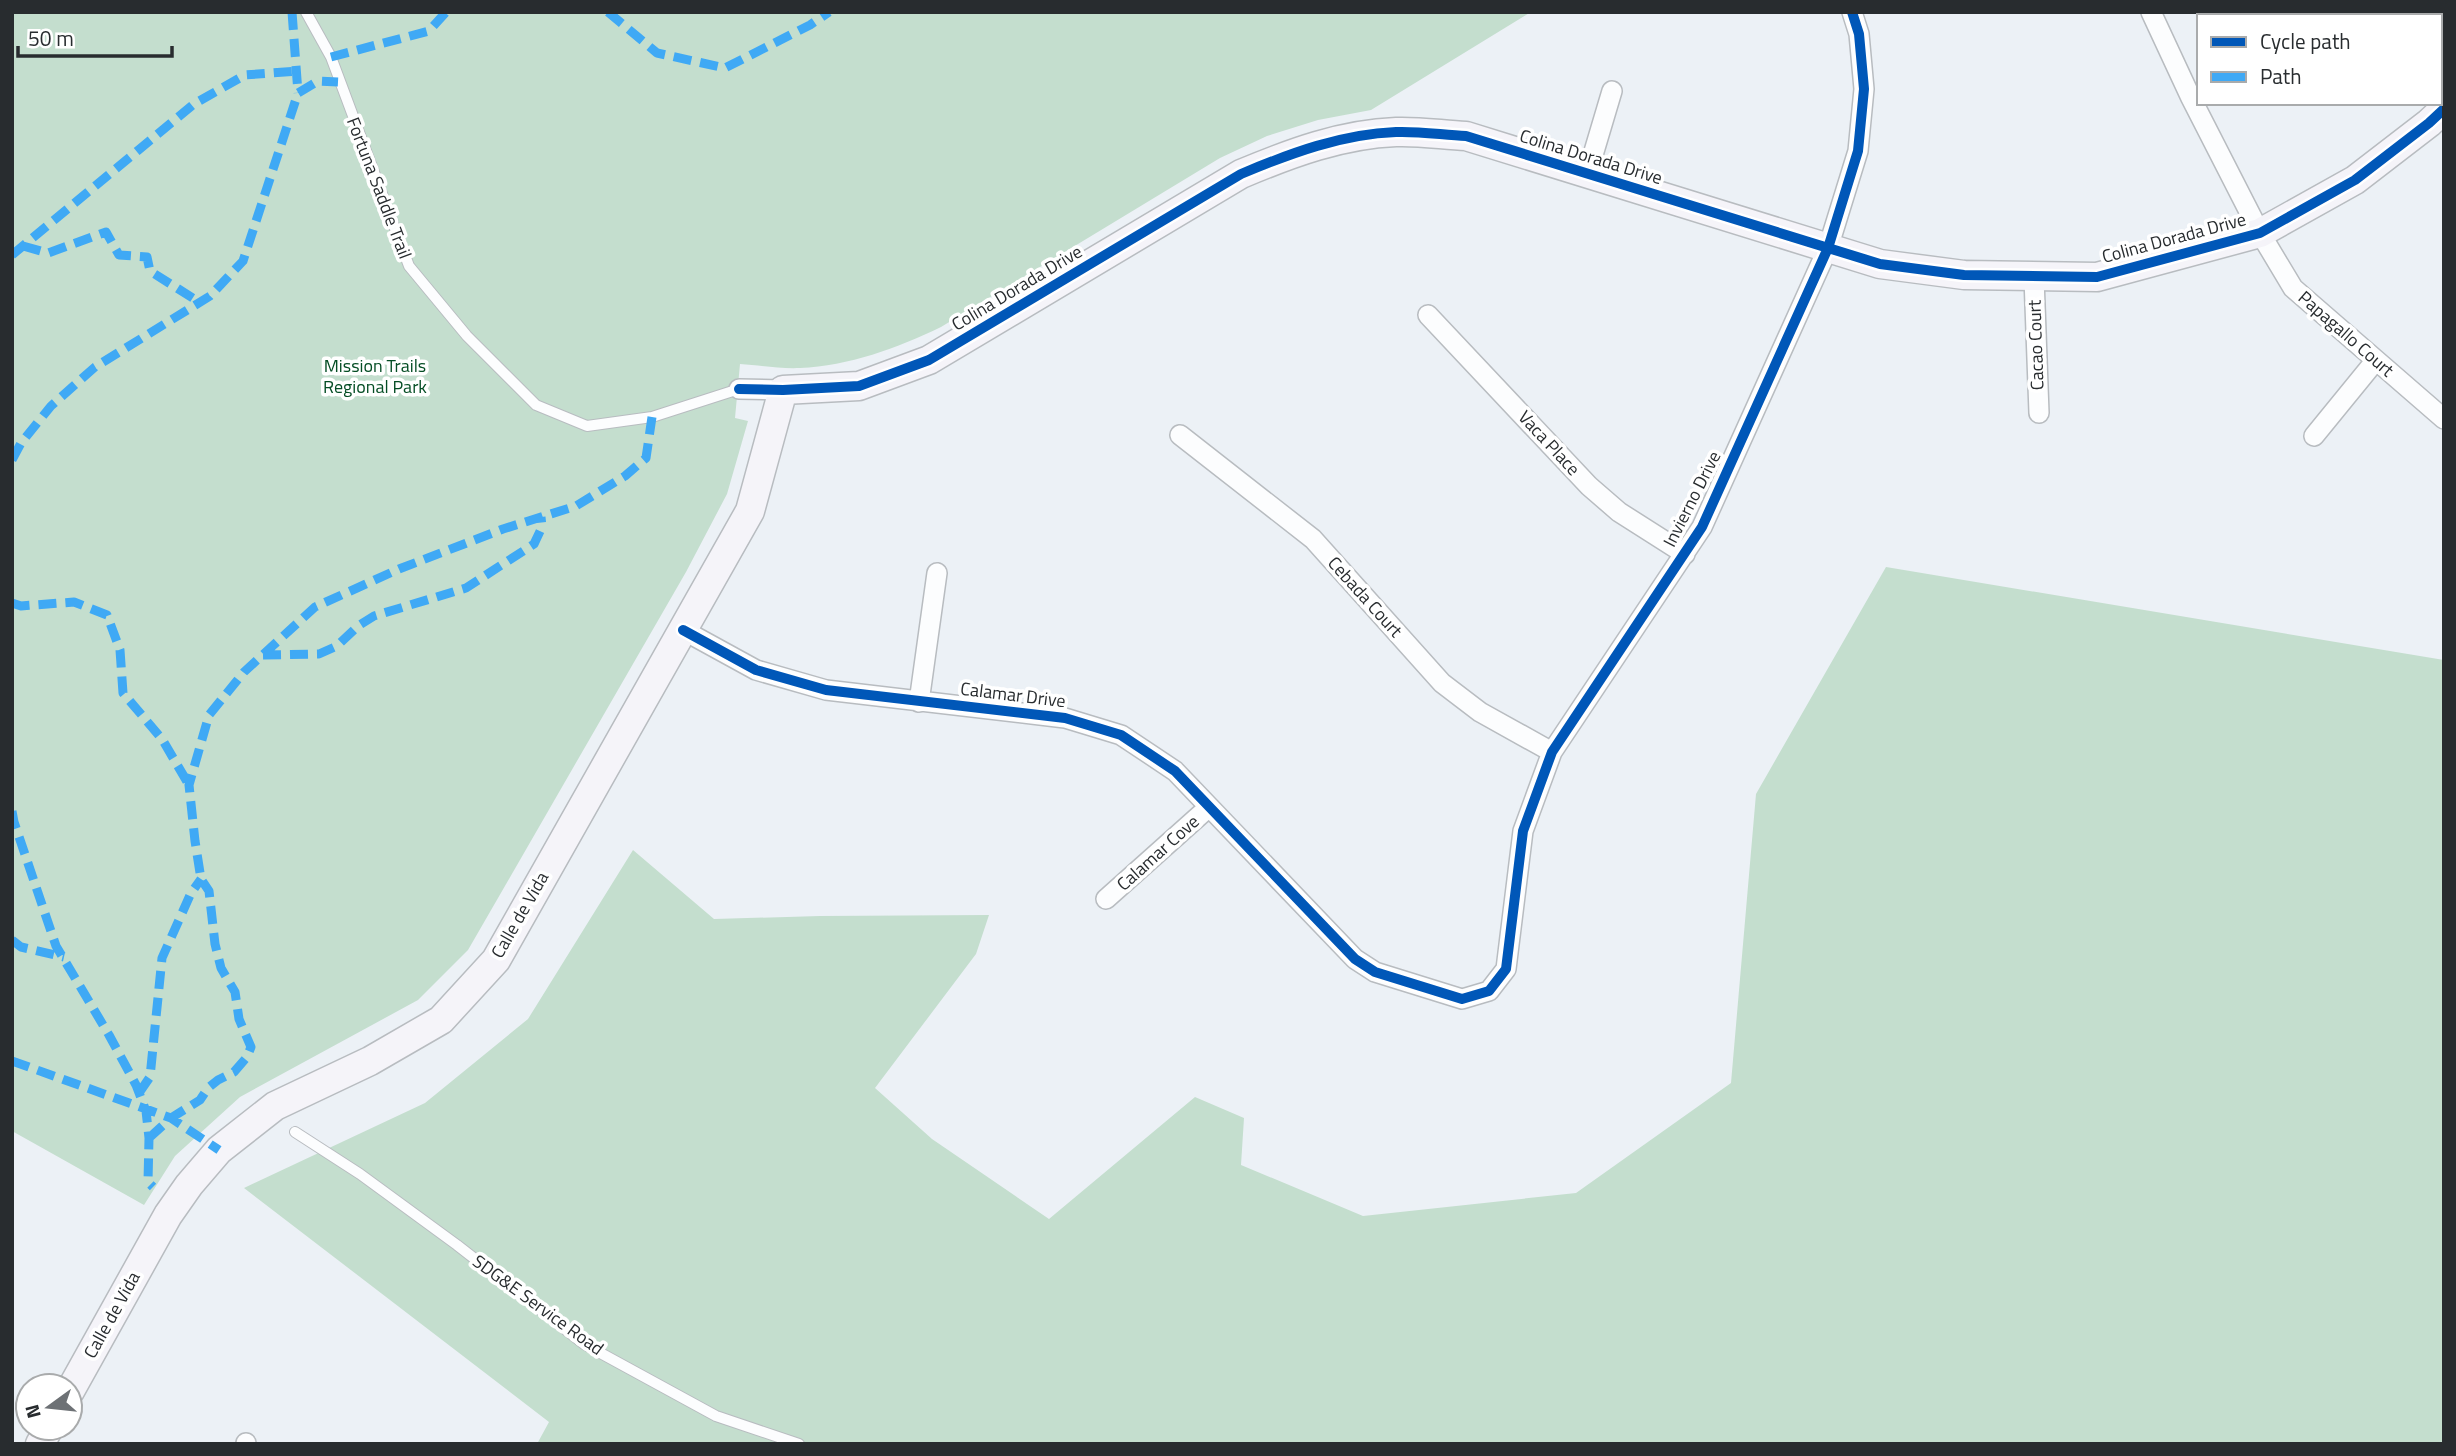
<svg xmlns="http://www.w3.org/2000/svg" width="2456" height="1456" viewBox="0 0 2456 1456" font-family="'Titillium Web',sans-serif">
	<rect width="100%" height="100%" fill="#ecf1f6"/>
	<path fill="#c4dece" d="M12 12H1531L1371 110 1318 120 1267 136 1220 158 941 327C897 348 849 366 800 368 780 369 759 365 740 364L735 418 748 421 727 494 686 572 468 950 418 1000 240 1097 175 1156 144 1205 12 1131Z
		M1886 567 2444 660V1444H537L549 1422 244 1188 425 1103 528 1019 633 850 714 919 820 916 989 915 976 954 875 1088 932 1139 1049 1219 1195 1097 1244 1118 1241 1165 1363 1216 1576 1193 1731 1083 1756 794Z"/>
	<g fill="none" stroke-linecap="round" stroke-linejoin="round">
		<g stroke="#b8bcc0" stroke-width="12">
			<path id="lane" d="M306 12 331 57 409 266 467 336 536 405 587 426 652 417 739 389
				M295 1132 360 1174 457 1245 584 1344 716 1416 799 1444"/>
		</g>
		<g stroke="#b8bcc0" stroke-width="22">
			<path id="street" d="M2151 12 2191 98 2260 233 2293 288 2444 419
				M1587 175 1612 91
				M2034 278 2039 413
				M1428 315 1589 486 1619 512 1685 554
				M739 389 783 390
				M1180 435 1313 539 1442 683 1480 712 1552 752
				M2314 436 2376 360
				M683 630 756 670 826 690 1065 718 1121 735 1175 771 1355 959 1375 972 1462 999 1489 991 1506 969 1523 831 1552 752 1702 527 1828 248 1858 151 1864 89 1859 34 1852 12
				M919 702 937 573
				M1106 899 1209 807
				M246 1444V1443"/>
		</g>
		<g stroke="#b8bcc0" stroke-width="31">
			<path id="secondary" d="M70 1391 168 1215 189 1185 219 1150 275 1106 370 1061 441 1020 496 960 750 511 783 390 859 386 929 360 1241 174C1291 153 1342 134 1396 132 1419 131 1443 135 1466 136L1880 264 1964 275 2097 277 2260 233 2355 180 2429 123 2444 109
				M40 1444 49 1428"/>
		</g>
		<use href="#lane" stroke="#fcfdfe" stroke-width="10"/>
		<use href="#street" stroke="#fcfdfe" stroke-width="19"/>
		<use href="#secondary" stroke="#f5f4f9" stroke-width="28"/>
		<path stroke="#3fa9f5" stroke-width="9" stroke-dasharray="18 9" stroke-linecap="butt" d="M292 12 298 93
			M608 12 657 53 725 68 810 25 829 12
			M331 57 429 31 446 12
			M23 246 48 253 106 232 119 255 147 257 150 271 199 302
			M12 255 194 104 245 75 297 71
			M12 460 21 443 51 406 95 367 210 296 243 261 298 93 318 81 338 82
			M12 603 21 606 74 602 107 615 120 650 123 693 162 739 189 785
			M263 655 319 654 337 646 358 626 374 616 466 588 534 544 542 527 541 517
			M12 811 14 822 56 946 109 1035 136 1085 146 1111 149 1138 148 1182 153 1187
			M12 940 21 947 64 957
			M12 1061 171 1118 219 1150
			M139 1093 150 1077 162 958 191 893 201 879
			M149 1138 171 1118 200 1100 208 1088 218 1080 234 1072 247 1057 251 1047 239 1019 235 992 221 968 215 944 209 891 201 879 195 841 189 785 209 715 244 672 315 607 399 569 503 529 576 506 625 476 646 458 652 417"/>
		<g stroke="#fff" stroke-width="15">
			<path id="cycleway" d="M739 389 783 390 859 386 929 360 1241 174C1291 153 1342 134 1396 132 1419 131 1443 135 1466 136L1880 264 1964 275 2097 277 2260 233 2355 180 2429 123 2444 109
				M683 630 756 670 826 690 1065 718 1121 735 1175 771 1355 959 1375 972 1462 999 1489 991 1506 969 1523 831 1552 752 1702 527 1828 248 1858 151 1864 89 1859 34 1852 12"/>
		</g>
		<use href="#cycleway" stroke="#0057b8" stroke-width="10"/>
	</g>
	<g text-anchor="middle" stroke-width="7" stroke-linejoin="round" paint-order="stroke">
		<g font-size="18" fill="#282c2f" stroke="#fff">
			<text transform="translate(1591 157) rotate(17)" y="6">Colina Dorada Drive</text>
			<text transform="translate(379 188) rotate(69)" y="6">Fortuna Saddle Trail</text>
			<text transform="translate(2174 238) rotate(-15)" y="6">Colina Dorada Drive</text>
			<text transform="translate(1017 288) rotate(-31)" y="6">Colina Dorada Drive</text>
			<text transform="translate(2346 334) rotate(41)" y="6">Papagallo Court</text>
			<text transform="translate(2036 345) rotate(-92)" y="6">Cacao Court</text>
			<text transform="translate(1549 443) rotate(47)" y="6">Vaca Place</text>
			<text transform="translate(1692 499) rotate(-63)" y="6">Invierno Drive</text>
			<text transform="translate(1365 597) rotate(48)" y="6">Cebada Court</text>
			<text transform="translate(1013 695) rotate(7)" y="6">Calamar Drive</text>
			<text transform="translate(1158 853) rotate(-42)" y="6">Calamar Cove</text>
			<text transform="translate(520 915) rotate(-60)" y="6">Calle de Vida</text>
			<text transform="translate(538 1305) rotate(36)" y="6">SDG&amp;E Service Road</text>
			<text transform="translate(112 1315) rotate(-61)" y="6">Calle de Vida</text>
		</g>
		<g font-size="18" fill="#044d24" stroke="#fff">
			<text x="375" y="372">Mission Trails<tspan x="375" dy="21">Regional Park</tspan></text>
		</g>
	</g>
	<rect width="2456" height="1456" fill="none" stroke="#282c2f" stroke-width="28"/>
	<rect x="2197" y="14" width="245" height="91" fill="#ffffff" stroke="#a9abac" stroke-width="2"/>
	<rect x="2211" y="37" width="35" height="10" fill="#0057b8" stroke="#a9abac" stroke-width="2"/>
	<text x="2260" y="49" font-size="21" fill="#282c2f">Cycle path</text>
	<rect x="2211" y="72" width="35" height="10" fill="#3fa9f5" stroke="#a9abac" stroke-width="2"/>
	<text x="2260" y="84" font-size="21" fill="#282c2f">Path</text>
	<g transform="translate(49 1407) rotate(255)"><circle r="33" fill="#ffffff" stroke="#a9abac" stroke-width="2"/>
	<path d="M0-5L12 26L0 18L-12 26Z" fill="#6d7175"/>
	<text y="-10" font-size="19" font-weight="bold" text-anchor="middle" fill="#282c2f">N</text>
	</g>
	<path d="M18 46v10h154v-10" fill="none" stroke="#282c2f" stroke-width="3.5"/>
	<text x="28" y="46" font-size="21" fill="#282c2f" stroke="#ffffff" stroke-width="5" paint-order="stroke">50 m</text>
</svg>
